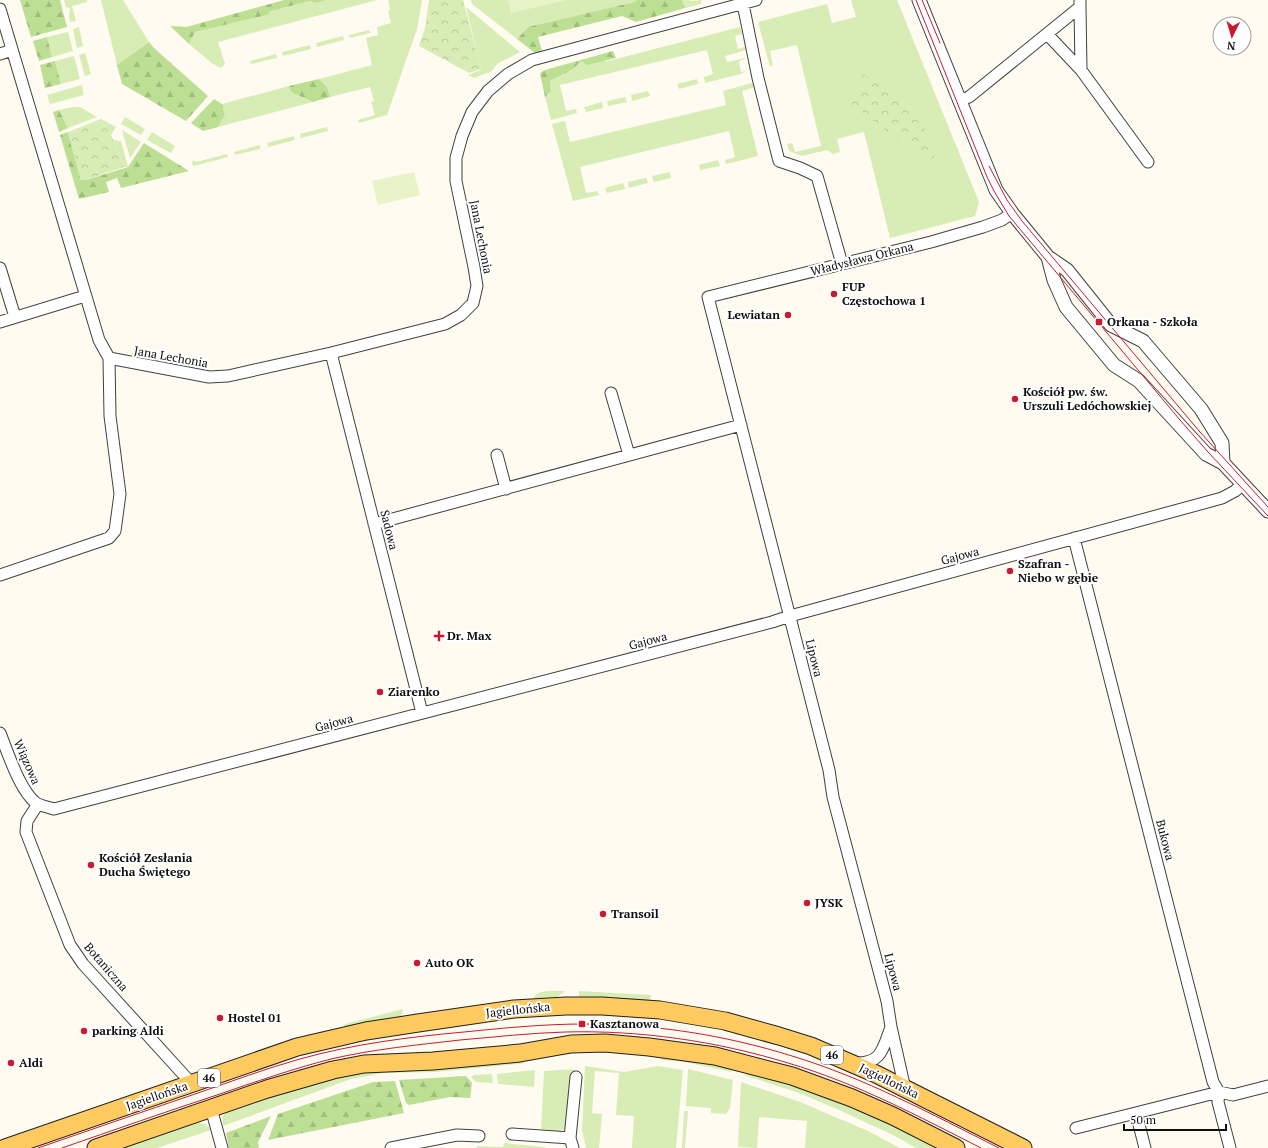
<svg xmlns="http://www.w3.org/2000/svg" width="1268" height="1148" viewBox="0 0 1268 1148" font-family="'PT Serif',serif">
	<defs>
		<pattern id="forest-firs" width="22" height="20" patternUnits="userSpaceOnUse"><rect width="22" height="20" fill="#bcdf93"/><path d="M5 1l3.5 6h-7zM16 11l3.5 6h-7z" fill="#a0be7e"/></pattern>
		<pattern id="park-crowns" width="20" height="18" patternUnits="userSpaceOnUse"><rect width="20" height="18" fill="#d7edb5"/><path d="M2 6a3 3 0 1 1 6 0M12 15a3 3 0 1 1 6 0" fill="none" stroke="#b7ca9a"/></pattern>
	</defs>
	<rect width="100%" height="100%" fill="#fffbf0"/>
	<path fill="#d7edb5" d="M64 0H87V2L72 6 76 21 70 22 69 17 70 8 66 7Z
		M101 0H123L149 42 117 65Z
		M326 0H377L218 42 225 64 221 68 213 64 189 44 195 32 267 15 270 11 310 1 316 3Z
		M388 0H422L417 29 387 115 359 123 358 120 375 115 371 102 374 101 370 87 330 97 327 87 319 79 372 65 366 38 378 35 377 27 391 23 388 11 390 10Z
		M471 0H637L634 2 528 27 517 39 472 4Z
		M682 0H690V1L702 0 701 4 685 8Z
		M851 0H897L979 202 975 216 890 238 864 132 837 139 840 152 833 154 827 150 802 156 789 151 787 144 792 143 795 152 821 146 797 45 770 51 773 65 770 67 758 22 827 4 832 23 856 17Z
		M466 7 520 52 497 64 492 71 474 78 468 75 481 70Z
		M79 27 83 46 77 48 73 29Z
		M740 27 742 34 735 36 738 49 745 47 746 50 725 56 727 62 745 58V59L739 61 741 72 746 71 741 74 705 83 704 77 713 74 707 50 560 85 566 111 576 109 577 113 551 120 545 97 551 92 550 81 573 69 581 60 608 61Z
		M369 30 370 33 350 38 349 35Z
		M68 32 73 51 52 57 47 37Z
		M343 36 344 40 317 47 316 43Z
		M310 45 311 49 283 56 282 52Z
		M85 53 91 74 85 76 79 55Z
		M276 54 277 58 251 64 250 61Z
		M74 56 80 79 61 84 55 61Z
		M697 79 698 84 679 89 677 84Z
		M752 83 755 86 752 88 742 91 758 156 726 164 725 160 735 157 729 131 580 167 586 193 597 191 599 195 573 201 552 124 565 121 570 142 726 105 723 91Z
		M82 85 84 95 50 104 47 95Z
		M289 86 291 92 313 102 218 127 225 115 222 104Z
		M648 91 650 96 632 101 631 95Z
		M625 97 627 102 608 106 607 101Z
		M602 102 603 108 586 112 584 107Z
		M73 107H80L97 117 68 128 59 110Z
		M125 117 145 129 141 135 121 124Z
		M101 119 116 127 111 135 101 122 68 134V132Z
		M327 127 328 131 301 138 300 134Z
		M122 130 141 142 130 158Z
		M152 132 175 146 171 153 147 140Z
		M294 136 295 140 268 147 267 143Z
		M113 140 121 141 128 167H124Z
		M260 145V149L235 155 234 152Z
		M227 154 228 157 194 166 192 164 193 160 196 162Z
		M718 160 720 166 700 170 699 165Z
		M670 172 671 178 654 182 652 176Z
		M646 178 648 183 629 188 628 182Z
		M623 183 625 189 607 193 605 188Z
		M565 991 554 999 533 1001C534 988 556 991 565 991Z
		M579 991 651 995V998L649 1000 647 1001 582 998 579 996Z
		M403 1009 402 1014 399 1018 347 1027 344 1026 345 1024Z
		M661 1057H670L729 1067 732 1072 685 1062 662 1060Z
		M526 1060 524 1063 519 1064 436 1072 384 1073 351 1079 223 1126 222 1117 226 1112 284 1091 330 1079 367 1072Z
		M585 1066 624 1072 658 1066 683 1070 676 1148H632L634 1116 616 1115 619 1073 595 1071 592 1113 602 1114 599 1148H586L582 1130Z
		M574 1069 567 1129 557 1131 541 1129 544 1071Z
		M688 1069 733 1080 730 1108 726 1114 711 1113V1108L686 1106Z
		M535 1070 534 1087 498 1084 497 1074Z
		M748 1072 816 1092 853 1106 940 1148H916L893 1135 839 1110 799 1093 744 1075Z
		M492 1074 493 1083 476 1082 471 1077 474 1075Z
		M741 1082 800 1102 868 1131 900 1148H805L807 1121 759 1117 757 1148 738 1147Z
		M684 1111H688L685 1148H682Z
		M198 1123C204 1123 208 1125 211 1130L157 1148H120L190 1124Z
		M504 1143 545 1147V1148H476L478 1146 503 1147Z"/>
	<path fill="url(#forest-firs)" d="M20 0H60L67 27 31 37Z
		M284 0H326L316 3 310 1 271 11 267 15 195 32 189 44 170 26 186 27Z
		M637 0H682L685 8 636 22 622 16 538 37 542 51 535 53 517 39 528 27 634 2Z
		M47 37 52 57 39 61 33 41Z
		M149 42 154 48 208 96 186 121 122 84 117 65Z
		M613 51 616 58 587 65 581 61 573 69 550 81 551 92 545 97 540 73 545 70Z
		M55 61 61 84 45 88 40 65Z
		M319 79 327 87 330 97 313 102 291 92 289 86Z
		M214 99 222 104 225 115 218 127 203 131 191 123Z
		M59 110 68 128 59 132 53 112Z
		M68 132 81 180H86L128 167 144 143 189 171 121 188 117 178 106 182 109 192 79 199 60 135Z
		M466 1076 472 1083 470 1098 450 1097 409 1105 406 1103 399 1080Z
		M395 1081 404 1113 268 1140 278 1114 373 1082Z
		M271 1116 258 1142 259 1148H229L226 1133Z"/>
	<path fill="url(#park-crowns)" d="M429 0H463L481 69 469 73 419 46 425 28Z
		M863 74 917 107 936 160 929 163 851 104Z
		M101 122 111 135 124 167 86 180H81L68 134Z"/>
	<path fill="#e8f3c8" d="M508 0H568L511 13Z
		M414 172 420 195 378 205 372 181Z"/>
	<g fill="none" stroke-linecap="round" stroke-linejoin="round">
		<g stroke="#414141" stroke-width="13">
			<path id="minor" d="M743 4 758 78 779 161 800 168 817 176 842 264
				M0 9 99 340 109 358 110 416 120 494 115 531 109 538 0 575
				M1047 34 1081 70 1080 7
				M0 54 12 50
				M1081 70 1148 162
				M959 101 969 97 1080 7V0
				M0 268 15 317
				M0 322 85 296
				M331 353 422 713
				M109 358 209 377 228 376 331 353 445 324 461 315 473 303 477 286 474 267 456 181V158L462 136 472 112 488 91 508 74 532 60 756 0
				M611 393 629 455
				M497 455 506 489
				M374 524 741 425
				M1074 538 1213 1082 1219 1092 1218 1102 1230 1148
				M0 733C8 753 20 791 36 803 41 806 48 807 54 809L772 622 790 616 1222 498 1235 491 1243 484
				M38 804 27 821 26 832 70 945 83 964 192 1084
				M855 1063C882 1064 883 1048 891 1027
				M905 1089 891 1027 887 1001 833 797 829 770 708 297 931 242 983 227 1002 220 1012 213
				M211 1108 222 1148
				M1136 1113 1145 1148
				M1076 1128 1219 1092 1233 1095 1268 1086
				M512 1134 570 1138
				M391 1148 457 1135 479 1136
				M573 1148 570 1138 576 1077"/>
		</g>
		<g stroke="#414141" stroke-width="15">
			<path id="tertiary" d="M919 0 996 190 1012 213 1048 257 1067 270 1111 325 1143 341 1201 409 1222 443 1223 463
				M1048 257 1054 280 1066 307 1114 365 1139 381 1206 454 1223 463 1268 511"/>
		</g>
		<g stroke="#1f1f1f" stroke-width="19">
			<path id="primary" d="M5 1148 297 1047 366 1031 418 1023 514 1009 566 1006H602L660 1010 725 1021 779 1036 811 1046 876 1074 1023 1148
				M96 1148 267 1089 333 1070 364 1064 433 1061 520 1053 571 1044 605 1043 649 1047 715 1056 792 1076 852 1098 893 1116 956 1148"/>
		</g>
		<use href="#minor" stroke="#fff" stroke-width="11"/>
		<use href="#tertiary" stroke="#fff" stroke-width="13"/>
		<use href="#primary" stroke="#ffca60" stroke-width="17"/>
		<path stroke="#ca1a32" stroke-width="1" d="M916 0 987 177 994 191 1009 216 1180 420 1208 452 1268 516
			M922 0 940 43
			M989 166 1007 200 1022 221 1200 432 1268 507
			M38 1148C90 1130 142 1112 195 1094 230 1082 264 1069 300 1059 353 1044 409 1037 464 1032 504 1028 544 1024 584 1024 654 1024 725 1035 792 1056 865 1078 931 1114 999 1148
			M62 1148C114 1130 165 1112 217 1095 255 1082 292 1069 331 1059 374 1049 417 1045 460 1040 495 1037 530 1033 565 1032 640 1030 716 1041 788 1063 856 1083 918 1116 981 1148"/>
	</g>
	<g fill="#ca1a32" stroke="#fff" stroke-width="1.5">
		<circle cx="834" cy="294" r="4"/>
		<circle cx="788" cy="315" r="4"/>
		<rect x="1095" y="318" width="8" height="8" rx="2"/>
		<circle cx="1015" cy="399" r="4"/>
		<circle cx="1010" cy="571" r="4"/>
		<path d="M437 630h4v4h4v4h-4v4h-4v-4h-4v-4h4z"/>
		<circle cx="380" cy="692" r="4"/>
		<circle cx="91" cy="865" r="4"/>
		<circle cx="807" cy="903" r="4"/>
		<circle cx="603" cy="914" r="4"/>
		<circle cx="417" cy="963" r="4"/>
		<circle cx="220" cy="1018" r="4"/>
		<rect x="578" y="1020" width="8" height="8" rx="2"/>
		<circle cx="84" cy="1031" r="4"/>
		<circle cx="11" cy="1063" r="4"/>
	</g>
	<g text-anchor="middle" stroke-width="4" stroke-linejoin="round" paint-order="stroke">
		<g fill="#fff" stroke="#565656" stroke-width="1">
			<rect x="821" y="1046" width="22" height="18" rx="3"/>
			<rect x="198" y="1069" width="22" height="18" rx="3"/>
		</g>
		<g font-size="11" font-weight="bold" fill="#0e0e0e">
			<text x="832" y="1059">46</text>
			<text x="209" y="1082">46</text>
		</g>
		<g font-size="12" fill="#0e0e0e" stroke="#fff">
			<text transform="translate(481 237) rotate(79)" y="4">Jana Lechonia</text>
			<text transform="translate(862 259) rotate(-14)" y="4">Władysława Orkana</text>
			<text transform="translate(171 357) rotate(10)" y="4">Jana Lechonia</text>
			<text transform="translate(389 530) rotate(76)" y="4">Sadowa</text>
			<text transform="translate(960 556) rotate(-15)" y="4">Gajowa</text>
			<text transform="translate(648 641) rotate(-15)" y="4">Gajowa</text>
			<text transform="translate(814 658) rotate(76)" y="4">Lipowa</text>
			<text transform="translate(334 723) rotate(-15)" y="4">Gajowa</text>
			<text transform="translate(27 762) rotate(66)" y="4">Wiązowa</text>
			<text transform="translate(1165 840) rotate(76)" y="4">Bukowa</text>
			<text transform="translate(106 967) rotate(49)" y="4">Botaniczna</text>
			<text transform="translate(893 972) rotate(75)" y="4">Lipowa</text>
			<text transform="translate(518 1010) rotate(-6)" y="4">Jagiellońska</text>
			<text transform="translate(889 1081) rotate(26)" y="4">Jagiellońska</text>
			<text transform="translate(157 1096) rotate(-19)" y="4">Jagiellońska</text>
		</g>
		<g font-size="12" font-weight="bold" fill="#0e0e0e" stroke="#fff" text-anchor="start">
			<text x="842" y="291">FUP<tspan x="842" dy="14">Częstochowa 1</tspan></text>
			<text x="780" y="319" text-anchor="end">Lewiatan</text>
			<text x="1107" y="326">Orkana - Szkoła</text>
			<text x="1023" y="396">Kościół pw. św.<tspan x="1023" dy="14">Urszuli Ledóchowskiej</tspan></text>
			<text x="1018" y="568">Szafran -<tspan x="1018" dy="14">Niebo w gębie</tspan></text>
			<text x="447" y="640">Dr. Max</text>
			<text x="388" y="696">Ziarenko</text>
			<text x="99" y="862">Kościół Zesłania<tspan x="99" dy="14">Ducha Świętego</tspan></text>
			<text x="815" y="907">JYSK</text>
			<text x="611" y="918">Transoil</text>
			<text x="425" y="967">Auto OK</text>
			<text x="228" y="1022">Hostel 01</text>
			<text x="590" y="1028">Kasztanowa</text>
			<text x="92" y="1035">parking Aldi</text>
			<text x="19" y="1067">Aldi</text>
		</g>
	</g>
	<g transform="translate(1232 36) rotate(185)"><circle r="19" fill="#ffffff" stroke="#9f9f9f"/>
	<path d="M0-3L7 15L0 10L-7 15Z" fill="#ca1a32"/>
	<text y="-6" font-size="11" font-weight="bold" text-anchor="middle" fill="#0e0e0e">N</text>
	</g>
	<path d="M1124 1124v6h102v-6" fill="none" stroke="#0e0e0e" stroke-width="2"/>
	<text x="1130" y="1124" font-size="12" fill="#0e0e0e" stroke="#ffffff" stroke-width="3" paint-order="stroke">50 m</text>
</svg>
